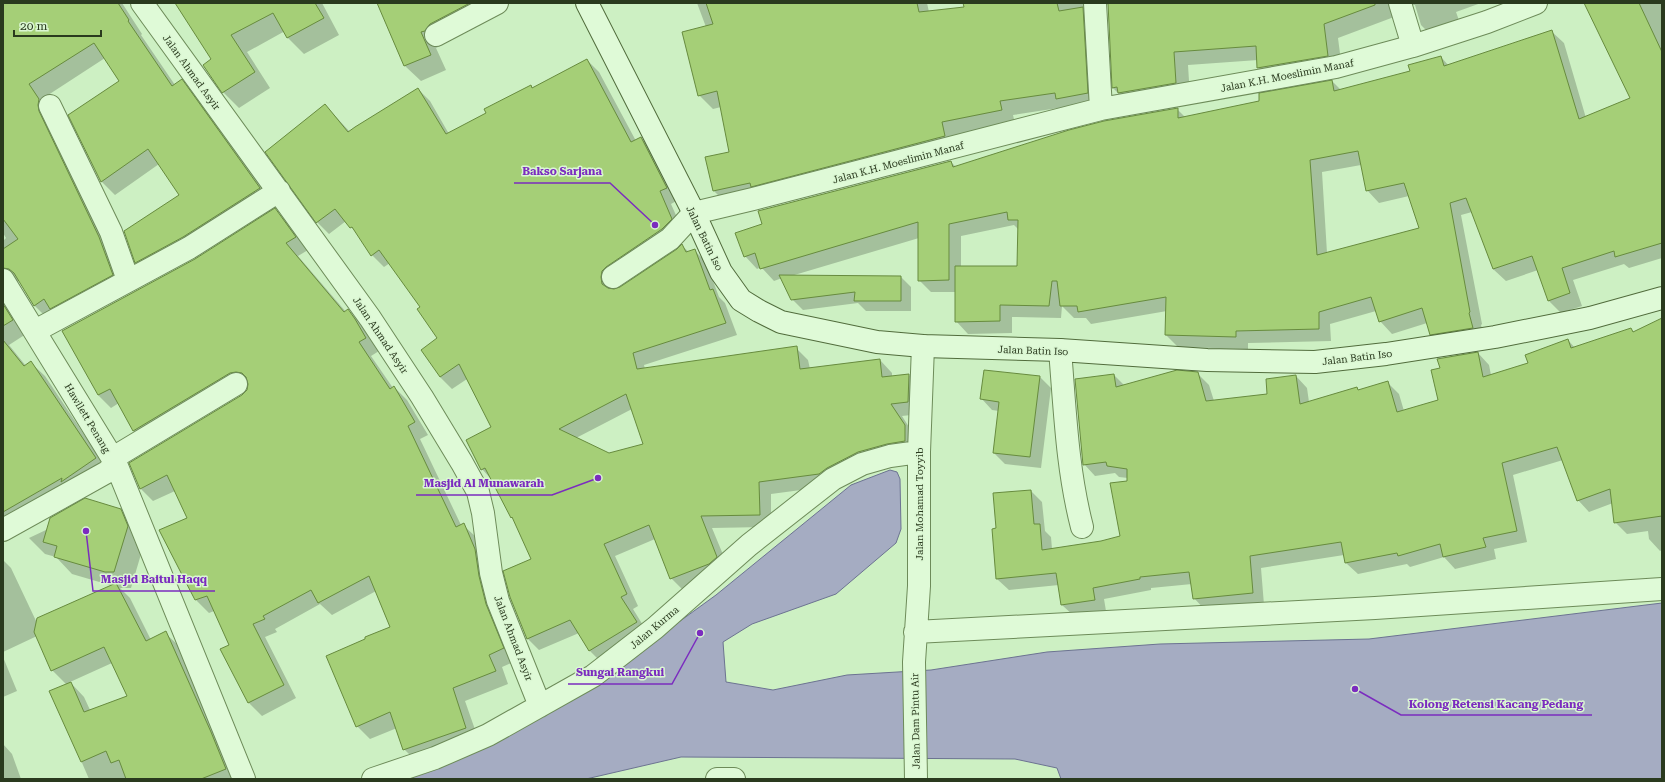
<svg xmlns="http://www.w3.org/2000/svg" width="1665" height="782" viewBox="0 0 1665 782" font-family="'Roboto Serif',serif">
	<rect width="100%" height="100%" fill="#cdf0c3"/>
	<path fill="#a5acc2" stroke="#6c7391" d="M890 470 897 472 900 479 901 529 896 543 836 594 752 624 723 642 726 682 773 690 847 675 931 670 1047 652 1160 644 1369 639 1662 603V779H1061L1057 768 1015 759 681 757 586 779H388L578 695 716 595 851 485Z"/>
	<path fill="#0003" fill-rule="evenodd" d="M3 3H122L142 34 141 35 175 85 182 81 195 94 273 202 150 276 136 262 181 196 159 164 115 195 102 182 69 115 121 81 105 58 42 99 53 114 126 289 48 319 34 305 20 281 11 283 26 334 9 345 26 366 31 363 45 376 109 472 3 528V241L6 238 3 233Z
		M175 3H322L339 35 304 54 288 38 285 31 247 52 270 88 239 108 223 92 213 59Z
		M378 3H490L445 40 440 46 436 48 446 70 421 81 405 66Z
		M697 3H927L929 12 965 8 964 3H1481L1456 12 1462 29 1435 39 1421 25 1415 5H1410L1402 14 1338 38 1342 69 1272 82 1258 68V60L1188 65 1190 97 1127 102 1113 88 1109 4 1102 7 1101 107 1071 113 1065 107 1013 115 1015 124 728 205 714 191 730 153 721 107 713 109 699 95 706 27Z
		M1588 3H1662V258L1629 268 1624 264 1573 280 1582 306 1561 313 1549 301 1538 270 1506 281 1493 269 1472 212 1461 215 1482 324 1481 325 1485 340 1443 346 1431 334 1427 323 1392 334 1380 321 1376 311 1330 324 1331 341 1248 343V349L1178 347 1166 335 1167 311 1091 324 1086 318H1074L1062 306 1061 318 1012 317V333L968 334 956 321V292H931L919 280V238L791 276 901 277 911 287V311H866L858 303 803 310 792 299 782 278 774 281 761 267 757 269 745 256 951 162 956 167 1177 109 1186 118 1260 101 1332 81 1341 90 1411 72 1441 57 1449 66 1551 31 1564 43 1586 118 1632 99ZM1361 165 1367 190 1379 203 1409 196 1421 229 1327 253 1322 172ZM1014 225 1018 229V267H961V236Z
		M587 60 599 72 636 141 641 138 653 150 678 200 671 204 683 231 614 283 612 290 620 288 682 246 689 252 694 250 706 262 719 297 725 303 737 335 644 365 645 369 796 348 808 360 810 369 880 360 892 373V377L909 375 921 387 920 414 902 416 916 438 831 486 771 494V527L712 528 729 569 683 590 671 578 655 539 615 556 638 606 633 609 649 635 602 663 590 651 579 633 539 650 527 638 533 560 514 520 492 480 482 469 492 428 467 379 452 389 440 377 439 339 421 307 390 263 384 267 372 255 359 236 346 221 329 234 317 222 325 105 350 132 418 89 430 101 449 134 488 113 530 86 533 88ZM632 409 644 445 608 454 576 438Z
		M275 210 288 222 308 250 298 256 346 312 348 310 361 323 368 333 379 351 371 356 393 388 394 387 407 400 428 435 420 439 461 525H463L476 537 516 661 502 667 508 684 465 701 479 741 417 762 404 749 397 728 370 739 357 726 391 628 376 591 332 615 320 604 275 629 277 632 265 637 296 698 262 716 249 703 222 650 230 646 214 611 209 613 196 600 161 530 188 518 175 491 153 501 141 489 243 395 248 390 249 384 243 386 147 444 134 431 119 403 111 408 98 395 195 260Z
		M1662 319V550L1660 551 1649 539 1648 531 1627 534 1615 522 1613 503 1589 512 1578 500 1563 460 1513 475 1527 542 1494 549 1496 559 1455 569 1444 557 1410 567 1407 564 1358 574 1346 563 1344 555 1261 568 1264 605 1205 610 1194 598 1192 584 1151 588V590L1104 599 1106 611 1074 616 1062 605 1059 585 1009 590 997 579V529L1031 491 1042 502 1045 531 1051 537 1052 549 1101 542 1121 537 1128 478 1119 477 1115 473 1095 476 1084 464 1114 375 1125 386 1197 373 1209 385 1214 401 1268 395 1296 376 1307 388 1309 402 1356 388 1359 391 1387 382 1399 394 1404 411 1439 401 1441 369 1478 353 1489 365 1491 375 1530 364 1568 340 1575 348 1631 329 1634 332Z
		M1040 377 1051 388 1041 468 1005 464 994 453 999 411 992 410 981 398Z
		M101 504 120 510 138 527 144 544 131 588H120L130 598 151 640 165 633 179 646 238 779H89L51 691 67 685 52 670 37 636 3 652V560L11 568 37 623 113 586 72 574 56 557 45 554 29 538ZM112 663 128 696 90 710 84 697 70 682Z
		M3 657 17 691 3 697Z
		M3 744 12 754 21 779H3Z"/>
	<path fill="#a5cf77" stroke="#678b3e" fill-rule="evenodd" d="M3 3H118L129 20 128 21 172 86 182 79 260 188 183 237 135 263 124 231 179 195 148 149 101 182 68 115 119 81 94 43 29 84 39 99 38 105 39 111 99 237 113 275 50 309 44 299 34 306 14 273 9 269 3 268V249L18 239 3 219Z
		M175 3H315L324 18 287 38 273 13 231 35 255 72 222 93 203 65 211 59Z
		M377 3H470L430 24 425 31 421 32 431 55 404 66Z
		M706 3H917L919 12 964 7 963 3H1057L1059 11 1083 7 1088 93 1056 99 1055 93 1000 101 1002 110 942 122 945 136 751 187 750 183 713 191 705 157 729 152 717 91 698 96 682 32 713 24Z
		M1108 3H1375V5L1324 24 1328 56 1257 68 1256 46 1174 52 1176 83 1118 93 1117 87 1112 88Z
		M1584 3H1639L1662 52V243L1615 257 1614 251 1562 268 1570 293 1548 301 1532 256 1493 269 1466 198 1450 203 1470 312 1469 313 1473 328 1430 335 1422 308 1379 322 1371 297 1319 312V329L1236 331V337L1165 335 1166 297 1078 312 1077 306H1060L1057 281H1052L1049 306 1000 305V321L955 322V266H1017L1018 220H1008L1007 212 949 224V280L918 281V222L760 269 755 253 744 257 735 233 762 224 758 211 951 161 953 167 1069 130 1104 121 1178 108V118L1259 101V93L1332 80 1334 91 1410 71 1408 65 1441 56 1444 66 1552 30 1579 119 1630 98ZM1358 151 1366 191 1404 183 1419 228 1317 255 1310 160Z
		M587 59 631 142 641 137 667 188 660 191 672 219 662 229 606 267 602 271 601 277 602 284 608 288 614 289 620 287 677 249 682 244 686 252 695 249 710 290 713 289 726 323 633 353 637 369 797 346 800 369 880 359 882 377 909 374 908 402 891 404 905 425V441L887 444 858 452 827 468 819 474 759 482 760 515 701 516 717 557 709 564 670 579 649 525 604 544 627 594 621 597 637 622 589 651 570 620 527 639 510 597 503 571 531 559 512 517 511 518 485 468 481 470 466 440 491 427 459 364 440 377 421 350 437 338 417 309 420 307 379 250 371 256 352 227 350 228 335 209 316 223 265 152 325 104 348 132 355 127 418 88 446 134 486 113 484 109 531 85 532 88ZM626 394 643 444 609 453 559 429Z
		M275 208 296 237 286 243 344 312 348 309 355 319 366 338 359 342 390 389 394 386 415 422 408 426 456 527 464 523 475 549 479 576 486 604 504 648 489 655 496 671 453 688 466 728 403 750 390 712 356 727 326 656 365 639V637L390 627 369 576 318 603 311 590 263 616 265 619 253 624 284 685 248 703 220 649 229 645 207 596 195 600 159 530 187 518 167 475 140 489 129 463 242 395 247 390 248 384 246 377 242 373 236 372 230 373 133 431 110 389 98 395 62 331 195 259Z
		M779 275 901 276V301H854L855 292 791 300Z
		M3 304 13 320 3 326Z
		M1662 318V516L1614 523 1610 489 1577 501 1557 447 1502 463 1517 531 1483 538 1486 547 1443 557 1440 544 1398 556 1397 553 1345 563 1341 542 1250 556 1253 593 1193 599 1189 572 1140 577V579L1093 588 1095 600 1061 605 1056 573 996 579 992 529 996 528 993 493 1031 490 1034 524H1040L1042 550 1101 541 1120 536 1110 483 1127 481V469L1107 466 1106 462 1083 465 1075 379 1114 374 1116 387 1177 370 1198 372 1206 401 1267 394 1266 379 1296 375 1300 404 1357 387 1358 390 1388 381 1397 412 1438 400 1431 370 1440 368 1437 359 1478 352 1483 377 1528 363 1525 355 1568 339 1571 348 1631 328 1633 332Z
		M3 340 24 366 31 361 96 458 61 482 62 478 3 512Z
		M984 370 1040 376 1030 457 993 453 999 402 980 399Z
		M85 498 121 509 128 526 114 572H105L54 557 57 546 43 542 50 518Z
		M116 583 146 641 166 631 211 732 226 769 201 779H126L119 760 111 763 106 751 81 762 49 691 71 682 84 712 127 696 104 647 51 671 34 632 37 618Z"/>
	<g fill="none" stroke-linecap="round" stroke-linejoin="round">
		<g stroke="#6d8b59" stroke-width="24">
			<path id="street" d="M142 3 370 318 422 397 462 463 478 492 483 513 491 573 498 601 540 706
				M1400 3 1413 46
				M436 35 497 3
				M50 106 111 232 128 280
				M1101 109 1336 67 1413 46 1487 22 1536 3
				M613 277 670 239 694 213 753 199 1101 109 1095 3
				M3 280 116 464 107 472 3 530
				M35 331 189 248 279 191
				M1060 350C1065 410 1067 469 1082 527
				M113 458 236 384
				M116 464 244 779
				M915 632 1375 608 1662 589
				M373 779 435 758 488 735 593 676 655 628 749 545 833 479 862 464 890 456 919 452
				M717 779H734
				M916 779 914 662 919 586V452L923 346"/>
		</g>
		<g stroke="#516c3c" stroke-width="24">
			<path id="secondary" d="M587 3 694 213 721 272 741 300 759 311 781 322 877 342 923 346 1060 350 1207 360 1315 362 1386 354 1495 337 1590 318 1662 298"/>
		</g>
		<use href="#street" stroke="#dffad7" stroke-width="22"/>
		<use href="#secondary" stroke="#dffad7" stroke-width="22"/>
	</g>
	<g text-anchor="middle" stroke-width="3" stroke-linejoin="round" paint-order="stroke">
		<g font-size="10" fill="#2a3a1e" stroke="#dbf7d3">
			<text transform="translate(192 72) rotate(54)" y="4">Jalan Ahmad Asyir</text>
			<text transform="translate(1287 75) rotate(-11)" y="4">Jalan K.H. Moeslimin Manaf</text>
			<text transform="translate(898 162) rotate(-15)" y="4">Jalan K.H. Moeslimin Manaf</text>
			<text transform="translate(705 238) rotate(64)" y="4">Jalan Batin Iso</text>
			<text transform="translate(381 335) rotate(56)" y="4">Jalan Ahmad Asyir</text>
			<text transform="translate(1033 350) rotate(2)" y="4">Jalan Batin Iso</text>
			<text transform="translate(1357 357) rotate(-7)" y="4">Jalan Batin Iso</text>
			<text transform="translate(88 418) rotate(59)" y="4">Hawllett Penang</text>
			<text transform="translate(919 504) rotate(-90)" y="4">Jalan Mohamad Toyyib</text>
			<text transform="translate(654 627) rotate(-40)" y="4">Jalan Kurma</text>
			<text transform="translate(514 638) rotate(69)" y="4">Jalan Ahmad Asyir</text>
			<text transform="translate(915 721) rotate(-91)" y="4">Jalan Dam Pintu Air</text>
		</g>
	</g>
	<path fill="none" stroke="#7b2cbf" stroke-width="1.5" d="M655 225L610 183H514M598 478L552 495H416M86 531L93 591H215M700 633L672 684H568M1355 689L1401 715H1592"/>
	<g fill="#7b2cbf" stroke="#dbf7d3" stroke-width="1.5">
		<circle cx="655" cy="225" r="4"/>
		<circle cx="598" cy="478" r="4"/>
		<circle cx="86" cy="531" r="4"/>
		<circle cx="700" cy="633" r="4"/>
		<circle cx="1355" cy="689" r="4"/>
	</g>
	<g font-size="11" text-anchor="middle" font-weight="bold" fill="#7b2cbf" stroke="#dbf7d3" stroke-width="3" stroke-linejoin="round" paint-order="stroke">
		<text x="562" y="175">Bakso Sarjana</text>
		<text x="484" y="487">Masjid Al Munawarah</text>
		<text x="154" y="583">Masjid Baitul Haqq</text>
		<text x="620" y="676">Sungai Rangkui</text>
		<text x="1496" y="708">Kolong Retensi Kacang Pedang</text>
	</g>
	<rect width="1665" height="782" fill="none" stroke="#2a3a1e" stroke-width="8"/>
	<path d="M14 30v6h87v-6" fill="none" stroke="#2a3a1e" stroke-width="2"/>
	<text x="20" y="30" font-size="12" fill="#2a3a1e" stroke="#dbf7d3" stroke-width="3" paint-order="stroke">20 m</text>
</svg>
